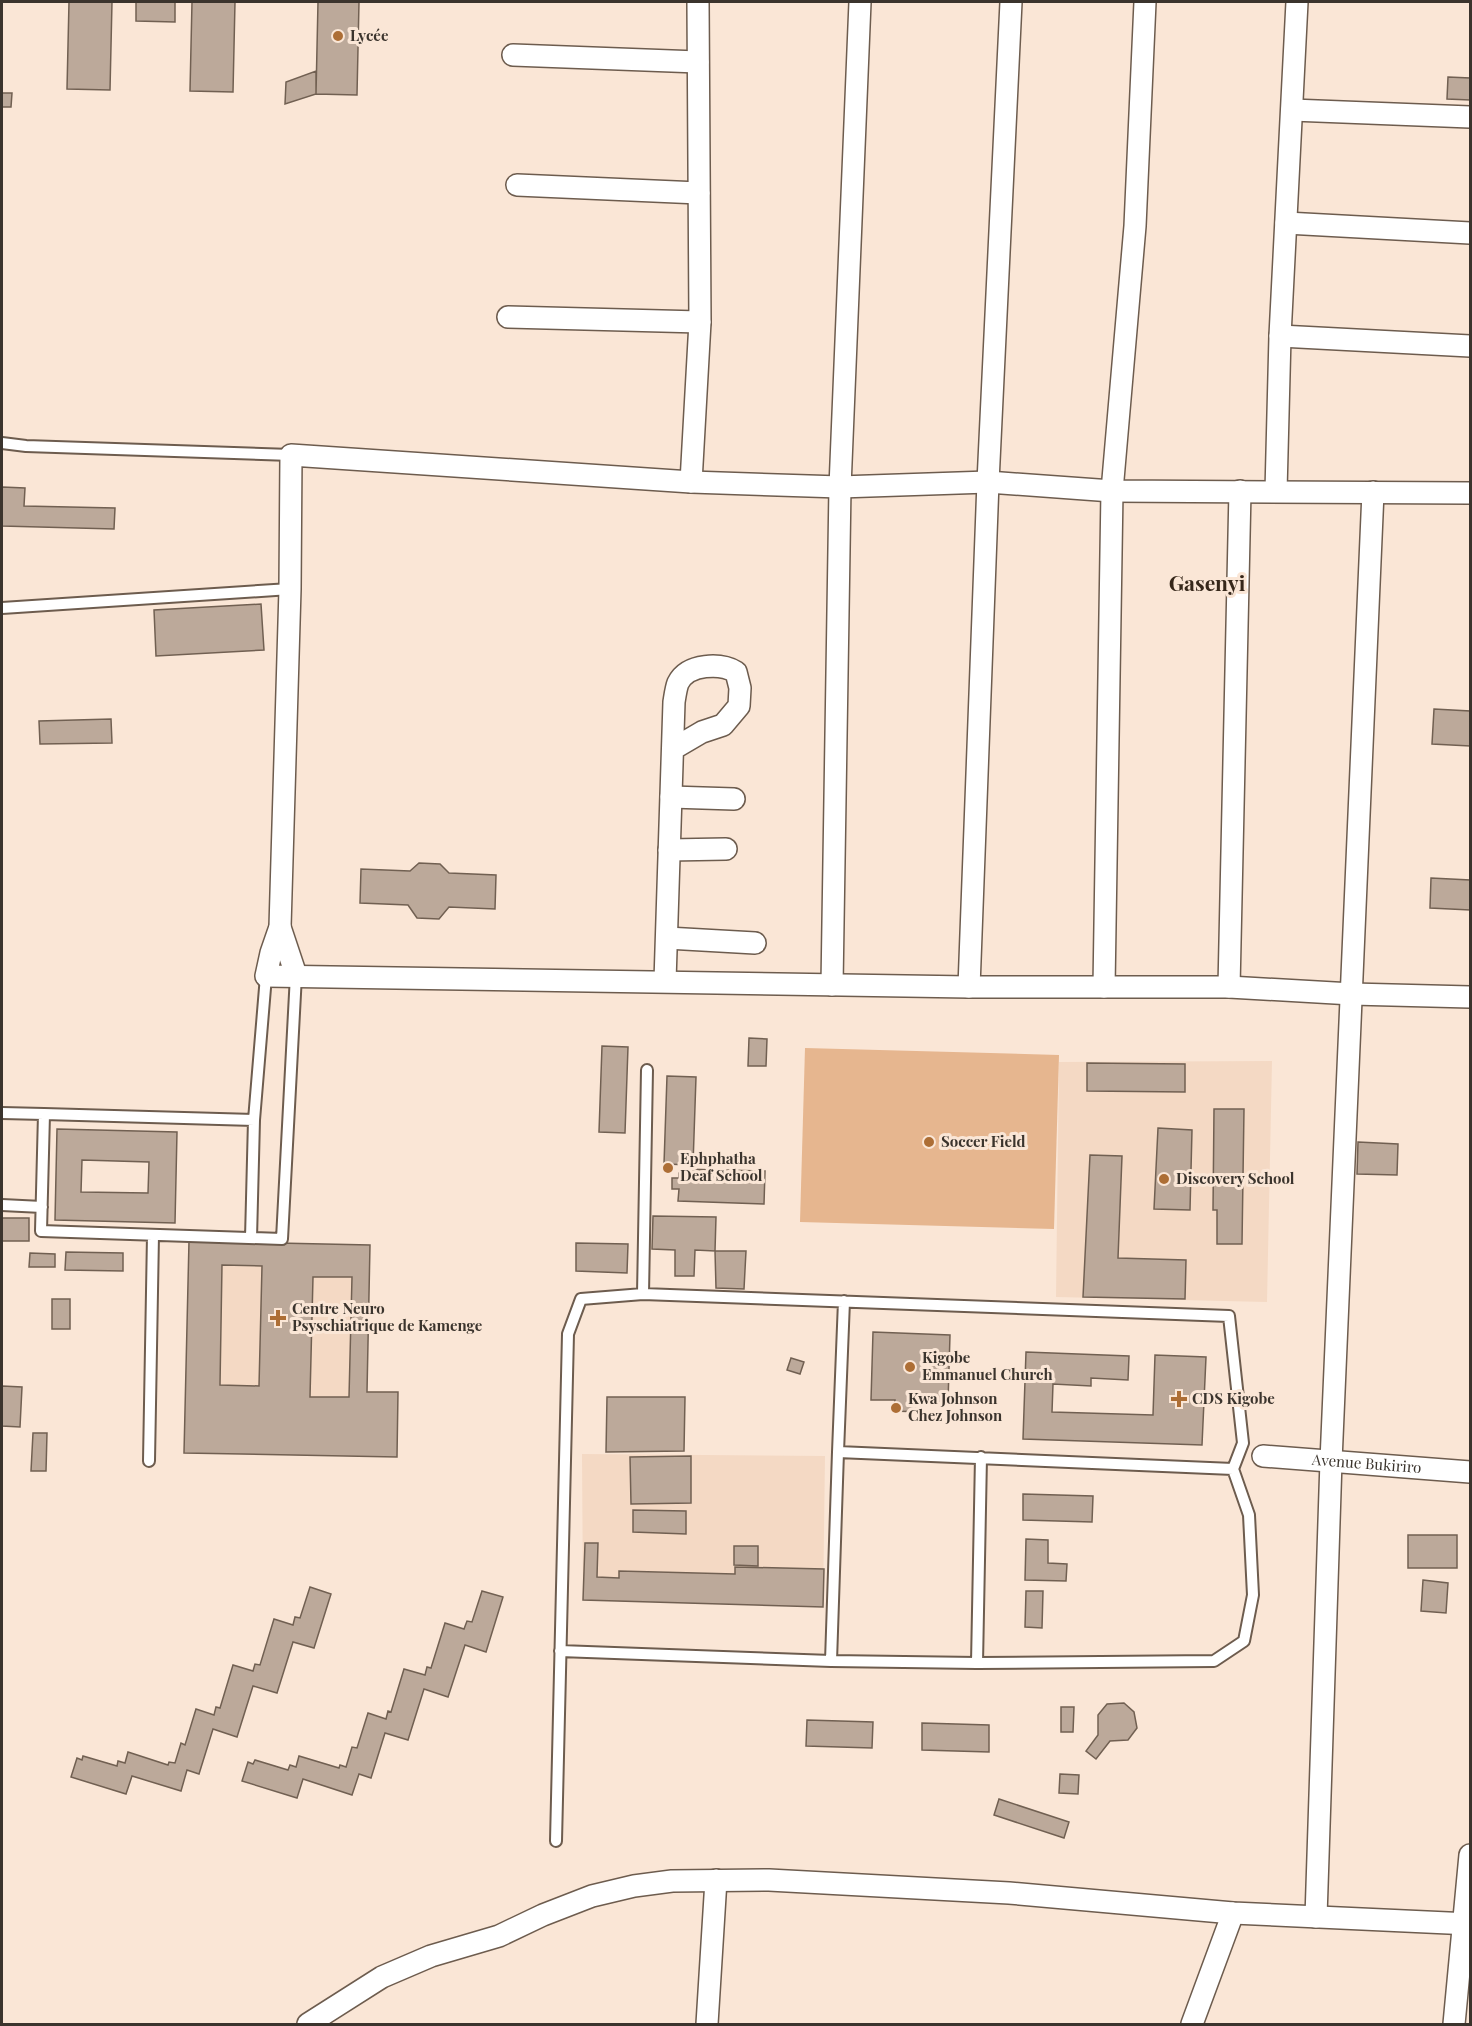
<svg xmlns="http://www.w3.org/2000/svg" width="1472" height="2026" viewBox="0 0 1472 2026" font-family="'Playfair Display',serif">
	<rect width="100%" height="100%" fill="#fae6d6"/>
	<path fill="#f4d9c4" d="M1272 1061 1267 1302 1056 1297 1059 1062Z
		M189 1241 370 1245 367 1391 398 1392 397 1457 184 1453Z
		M582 1454 825 1456 823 1607 583 1600Z"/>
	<path fill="#e6b68f" d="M805 1048 1059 1055 1054 1229 800 1222Z"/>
	<path fill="#bca99a" stroke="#716052" stroke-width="1.5" fill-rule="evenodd" d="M69 2H112L110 90 67 89Z
		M136 2H175V22L136 21Z
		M192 2H235L233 92 190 91Z
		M318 2H359L357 95 316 94Z
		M316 71V94L285 104 286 82Z
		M1448 77 1470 78V100L1447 99Z
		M2 93H12L11 107H2Z
		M2 487 25 488 24 506 115 508 114 529 2 526Z
		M261 604 264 650 156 656 154 610Z
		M1434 709 1470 711V746L1432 744Z
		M111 719 112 743 40 744 39 721Z
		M419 863 440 864 449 873 496 875 495 909 449 907 439 919 417 918 408 905 360 903 361 869 410 871Z
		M1431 878 1470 880V910L1430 908Z
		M749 1038 767 1039 766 1066H748Z
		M602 1046 628 1047 625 1133 599 1132Z
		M1087 1063 1185 1064V1092L1087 1091Z
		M667 1076 696 1077 693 1165 664 1164Z
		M1214 1109H1244L1242 1244H1217V1210H1213Z
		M1158 1128 1192 1130 1190 1210 1154 1209Z
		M57 1129 177 1132 175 1223 55 1220ZM82 1160 149 1162 148 1193 81 1192Z
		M1358 1142 1398 1144 1397 1175 1357 1174Z
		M1090 1155 1122 1156 1118 1258 1186 1260 1185 1299 1083 1297Z
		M679 1169 765 1171 764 1204 678 1201 679 1189H672V1178H679Z
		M653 1216 716 1217 715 1251 695 1250 694 1276H675V1250L652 1249Z
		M2 1218H29V1241H2Z
		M189 1241 370 1245 367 1392H398L397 1457 184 1453ZM222 1265 262 1266 259 1386 220 1385ZM313 1277H352L349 1397H310Z
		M576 1243 628 1244 627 1273 576 1271Z
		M715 1251H746L744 1289 716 1288Z
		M66 1252 123 1253V1271L65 1270Z
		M30 1253 55 1254V1267H29Z
		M52 1299H70V1329H52Z
		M873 1332 950 1335 948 1402 922 1401 921 1412 894 1411 895 1400H871Z
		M1026 1352 1129 1356 1128 1380 1091 1378V1386L1053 1384 1052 1412 1153 1415 1155 1355 1206 1357 1202 1445 1023 1439Z
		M791 1358 804 1362 800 1374 787 1370Z
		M2 1386 22 1387 20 1427 2 1426Z
		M607 1397H685L684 1451 606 1452Z
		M33 1433H47L46 1471H31Z
		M691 1456V1503L631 1504 630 1457Z
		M1023 1494 1093 1496 1092 1522 1023 1520Z
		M633 1510 686 1511V1534L633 1532Z
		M1408 1535H1457V1568H1408Z
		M1026 1539 1048 1540V1563L1067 1564 1066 1581 1025 1580Z
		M585 1543H598L597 1577 619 1578V1571L735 1574V1567L824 1569 823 1607 583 1600Z
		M734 1546H758V1566L734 1565Z
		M1423 1580 1448 1583 1446 1613 1421 1611Z
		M310 1587 331 1594 314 1648 293 1642 277 1693 253 1686 237 1737 213 1729 199 1774 187 1770 181 1791 132 1776 126 1794 71 1777 77 1758 82 1760 83 1756 117 1766 118 1761 125 1763 128 1752 168 1765 169 1762 175 1763 181 1743 185 1745 196 1709 214 1715 216 1707 220 1708 233 1665 253 1671 255 1664 260 1665 274 1619 293 1625 295 1617 300 1618Z
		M482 1591 503 1597 486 1652 465 1645 448 1697 424 1689 408 1740 385 1733 371 1778 359 1774 352 1795 303 1779 297 1798 242 1781 248 1762 253 1764 255 1760 288 1770 290 1765 296 1767 299 1756 339 1768 340 1765 346 1767 352 1747 357 1748 368 1713 386 1719 388 1711 391 1712 404 1669 425 1675 427 1667 431 1668 445 1623 464 1629 467 1621 472 1622Z
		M1026 1591H1043L1042 1628 1025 1627Z
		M1124 1703 1134 1712 1137 1728 1128 1740 1110 1741 1096 1759 1086 1751 1098 1735V1715L1107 1704Z
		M1061 1707H1074L1073 1732H1061Z
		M807 1720 873 1722 872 1748 806 1746Z
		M922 1723 989 1725V1752L922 1750Z
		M1060 1774 1079 1775 1078 1794 1059 1793Z
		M999 1799 1069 1822 1064 1838 994 1815Z"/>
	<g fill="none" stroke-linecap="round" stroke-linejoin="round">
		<g stroke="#6d5c4e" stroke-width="14">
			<path id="lane" d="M2 443 26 446 291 455
				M2 608 290 589
				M2 1113 44 1114
				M254 1120 44 1114 41 1231 282 1239 296 975
				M2 1205 42 1207
				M251 1238 254 1120 266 976
				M643 1294 647 1070
				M838 1452 844 1301
				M149 1461 153 1235
				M560 1651 831 1661 977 1663 1214 1661 1244 1641 1253 1595 1249 1515 1233 1469 838 1452 831 1661
				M977 1663 981 1457
				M556 1841 568 1334 581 1299 643 1294 1229 1316 1243 1443 1233 1469"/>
		</g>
		<g stroke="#6d5c4e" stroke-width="24">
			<g id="street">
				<path d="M513 55 698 62"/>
				<path d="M1292 110 1470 117"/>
				<path d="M517 185 699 193"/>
				<path d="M1286 223 1470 233"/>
				<path d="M508 317 700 322"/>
				<path d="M1280 336 1470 346"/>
				<path d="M691 482 700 322 698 2"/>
				<path d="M1276 491 1280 336 1297 2"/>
				<path d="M1470 493 1112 491 988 482 840 487 691 482 291 455 290 589 280 927 271 953 266 976 969 987H1229L1352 994 1470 997"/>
				<path d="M671 797 734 799"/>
				<path d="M669 850 726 849"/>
				<path d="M280 927 296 975"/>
				<path d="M667 938 755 943"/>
				<path d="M665 981 674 702C675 696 676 688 678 683 688 663 721 663 736 672L740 688 739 706 723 725 702 732 673 749"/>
				<path d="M832 985 840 487 860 2"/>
				<path d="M969 987 988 482 1011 2"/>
				<path d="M1104 987 1112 491 1135 226 1145 2"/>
				<path d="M1229 987 1240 491"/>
				<path id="s1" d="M1263 1456 1470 1472"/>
				<path d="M1316 1917 1331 1461 1373 492"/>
				<path d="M308 2024 382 1977 431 1956 499 1936 543 1915 592 1896 634 1886 672 1881 769 1880 1009 1893 1233 1913 1470 1924"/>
				<path d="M707 2024 716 1880"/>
				<path d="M1192 2024 1233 1913"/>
				<path d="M1454 2024 1470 1855"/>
			</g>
		</g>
		<use href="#lane" stroke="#fff" stroke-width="10"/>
		<use href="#street" stroke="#fff" stroke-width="21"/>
	</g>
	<g fill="#ad6e35" stroke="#fae6d6" stroke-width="2">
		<circle cx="338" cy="36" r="6"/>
		<circle cx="929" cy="1142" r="6"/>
		<circle cx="668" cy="1168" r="6"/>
		<circle cx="1164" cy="1179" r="6"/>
		<path d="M275 1309h6v6h6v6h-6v6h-6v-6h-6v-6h6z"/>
		<circle cx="910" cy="1367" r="6"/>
		<path d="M1176 1390h6v6h6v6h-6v6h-6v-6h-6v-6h6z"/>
		<circle cx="896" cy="1408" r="6"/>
	</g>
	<g text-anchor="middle" stroke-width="6" stroke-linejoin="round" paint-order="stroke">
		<g font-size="15" font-weight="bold" fill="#3b342d" stroke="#fae6d6" text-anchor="start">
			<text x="350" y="41">Lycée</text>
			<text x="941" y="1147">Soccer Field</text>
			<text x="680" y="1164">Ephphatha<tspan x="680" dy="17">Deaf School</tspan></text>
			<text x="1176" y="1184">Discovery School</text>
			<text x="292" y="1314">Centre Neuro<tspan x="292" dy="17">Psyschiatrique de Kamenge</tspan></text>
			<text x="922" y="1363">Kigobe<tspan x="922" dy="17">Emmanuel Church</tspan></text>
			<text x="908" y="1404">Kwa Johnson<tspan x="908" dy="17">Chez Johnson</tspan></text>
			<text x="1192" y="1404">CDS Kigobe</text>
		</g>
		<g font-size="15" fill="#3b342d" stroke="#fae6d6">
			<text dy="5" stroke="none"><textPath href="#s1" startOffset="104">Avenue Bukiriro</textPath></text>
		</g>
		<g font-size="21" font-weight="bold" fill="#36271a" stroke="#fae6d6">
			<text x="1207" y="591">Gasenyi</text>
		</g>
	</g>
	<rect width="1472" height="2026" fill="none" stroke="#3b342d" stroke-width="6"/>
</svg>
